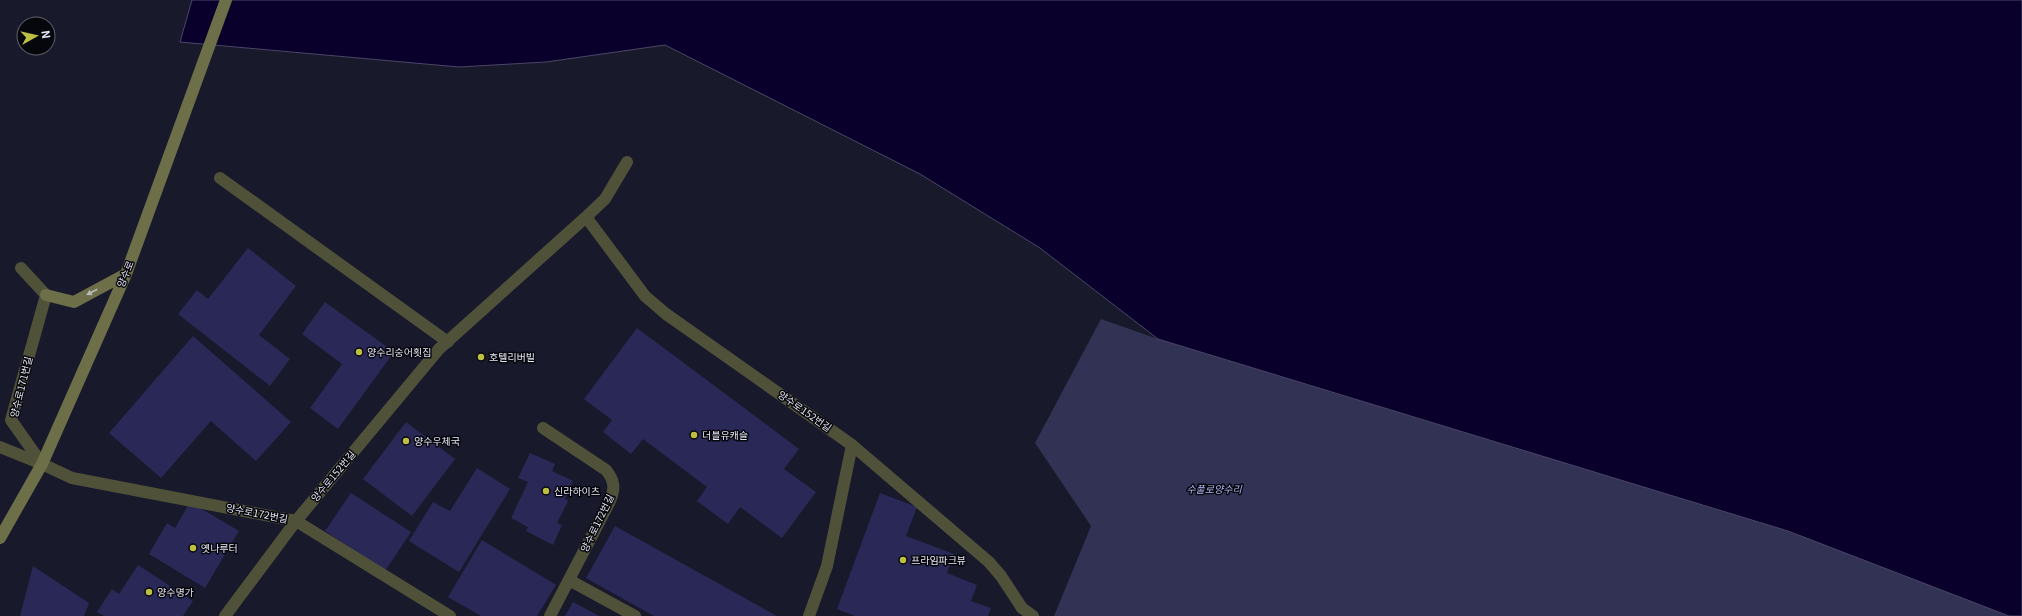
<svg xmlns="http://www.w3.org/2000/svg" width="2022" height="616" viewBox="0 0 2022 616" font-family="Georgia,'Noto Sans KR',serif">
	<rect width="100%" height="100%" fill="#19192c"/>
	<path fill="#313254" d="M1101 319 1158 339 1788 531 2022 616H1054L1091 526 1035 443Z"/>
	<path fill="#09012b" stroke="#4b4667" d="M192 0H2022V616H2009L1788 531 1158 339 1040 248 920 174 665 45 546 62 459 67 180 42Z"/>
	<path fill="#2a2857" d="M248 248 296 286 259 335 290 359 270 386 178 314 197 290 208 299Z
		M325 302 394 352 338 429 310 408 342 364 302 334Z
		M637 328 799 449 784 469 816 492 782 538 740 507 728 524 697 501 707 487 643 439 631 454 603 432 612 420 584 399Z
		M193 336 291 422 256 461 211 421 161 478 109 433Z
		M406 422 455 459 412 516 363 479Z
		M530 453 555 464 552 471 573 481 565 499 568 501 557 523 562 525 553 545 526 531 528 527 511 518 528 482 518 478Z
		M477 468 510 489 459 572 409 541 433 502 450 511Z
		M351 493 411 532 385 571 325 531Z
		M880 493 917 507 906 536 954 554 947 573 977 585 971 601 991 608 988 616H855L837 609Z
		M190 502 239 531 205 588 149 554 167 523 175 528Z
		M615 526 777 616H654L586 578Z
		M482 540 556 585 537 616H481L448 597Z
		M138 565 193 601 183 616H104L97 612 112 589 119 594Z
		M33 566 89 603 84 616H20Z
		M573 602 599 616H565Z"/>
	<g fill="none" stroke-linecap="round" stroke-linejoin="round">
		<path stroke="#505139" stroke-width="12" d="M220 178 448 342
			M543 428 606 470C615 481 615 489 610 501L550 616
			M569 580 635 616
			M1022 608 1033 616"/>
		<path stroke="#505139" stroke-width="12" d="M586 217 605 199 627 162
			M0 447 42 464 11 420 46 295 21 268
			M42 464 72 478 296 521 450 616
			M225 616 296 521 439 349 586 217 645 296 666 314 852 445 989 562 1001 576 1022 608
			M809 616 827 566 852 445"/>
		<path stroke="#6d6f49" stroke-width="12" d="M46 295 74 302 126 274
			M0 538 42 464 126 274 226 0"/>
	</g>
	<defs><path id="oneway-solid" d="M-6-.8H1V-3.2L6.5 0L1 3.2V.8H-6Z"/></defs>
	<use fill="#bbbcb8" href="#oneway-solid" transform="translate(92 292) rotate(152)"/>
	<g fill="#bdbf43" stroke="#06060d" stroke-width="1.5">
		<circle cx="359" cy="352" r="4"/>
		<circle cx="481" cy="357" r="4"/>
		<circle cx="694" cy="435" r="4"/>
		<circle cx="406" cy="441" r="4"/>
		<circle cx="546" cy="491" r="4"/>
		<circle cx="193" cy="548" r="4"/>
		<circle cx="903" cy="560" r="4"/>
		<circle cx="149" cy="592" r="4"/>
	</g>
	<g text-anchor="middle" stroke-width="3" stroke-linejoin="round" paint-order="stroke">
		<g font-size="10" fill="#e5e6f3" stroke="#06060d">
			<text transform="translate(125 274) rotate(-68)" y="4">양수로</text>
			<text transform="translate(21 387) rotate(-76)" y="4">양수로171번길</text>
			<text transform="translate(805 411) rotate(35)" y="4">양수로152번길</text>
			<text transform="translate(333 476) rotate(-50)" y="4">양수로152번길</text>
			<text transform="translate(257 513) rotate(11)" y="4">양수로172번길</text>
			<text transform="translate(597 523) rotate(-64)" y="4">양수로172번길</text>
		</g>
		<g font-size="10" fill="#e5e6f3" stroke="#06060d" text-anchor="start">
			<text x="367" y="356">양수리숭어횟집</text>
			<text x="489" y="361">호텔리버빌</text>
			<text x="702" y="439">더블유캐슬</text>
			<text x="414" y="445">양수우체국</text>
			<text x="554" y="495">신라하이츠</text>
			<text x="201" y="552">옛나루터</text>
			<text x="911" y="564">프라임파크뷰</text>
			<text x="157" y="596">양수명가</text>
		</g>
		<g font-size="10" font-style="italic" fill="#b7bafa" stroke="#06060d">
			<text x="1214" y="493">수풀로양수리</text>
		</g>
	</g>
	<g transform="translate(36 36) rotate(82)"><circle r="19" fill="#06060d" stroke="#5f6069"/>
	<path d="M0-3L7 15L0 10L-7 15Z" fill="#bdbf43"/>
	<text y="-6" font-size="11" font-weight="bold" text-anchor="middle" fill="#e5e6f3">N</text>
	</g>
</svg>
